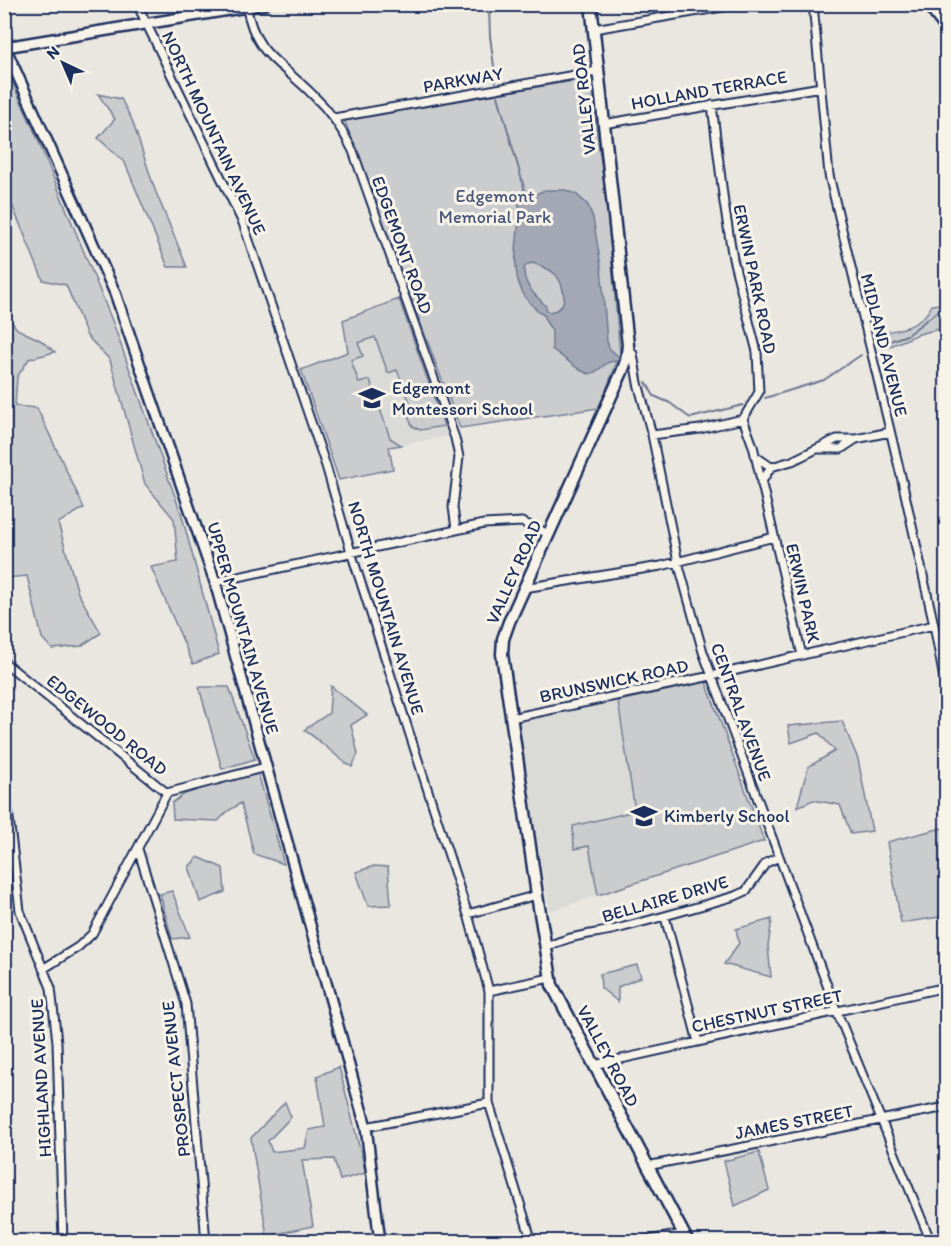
<svg xmlns="http://www.w3.org/2000/svg" width="951" height="1246" viewBox="0 0 951 1246" font-family="Itim,sans-serif">
	<rect width="100%" height="100%" fill="#eae7e0"/>
	<filter id="ink" filterUnits="userSpaceOnUse"><feTurbulence type="fractalNoise" baseFrequency=".0167" numOctaves="2"/><feDisplacementMap in="SourceGraphic" scale="12" xChannelSelector="R" yChannelSelector="G"/><feConvolveMatrix kernelMatrix="1 2 1 2 8 2 1 2 1" color-interpolation-filters="sRGB"/></filter>
	<g filter="url(#ink)">
		<path fill="#dadad6" d="M399 299 448 436 389 447 393 469 339 480 301 370 348 352 343 320Z
			M706 682 764 841 550 911 527 790 518 721Z"/>
		<path fill="#cbcccd" stroke="#737e96" stroke-width="1.5" d="M5 66 36 135 113 323 182 516 219 654 193 664 151 567 178 562 174 519 145 484 110 360 87 336 66 285 43 280 5 188Z
			M586 79 591 89 607 207 620 354 599 408 460 428 344 119Z
			M98 94 121 99 132 120 155 190 187 267H168L125 163 98 138 115 119Z
			M399 299 444 426 420 430 412 426 406 410 412 408 397 370 388 373 375 337 358 343 363 356 351 360 359 383 370 380 390 438 401 445 389 447 393 469 339 480 301 370 348 352 343 320Z
			M946 303V338L943 328 919 334 883 349 878 333C900 330 922 327 932 305Z
			M5 313 17 329 40 340 55 352 29 359 17 377 15 406 37 408 84 508 58 523 78 593 101 633 81 646 52 649 42 638 27 576 5 578V536L8 524 4 505Z
			M706 682 764 841 598 895 589 846 574 849 573 826 635 811 618 701Z
			M331 686 367 715 351 725 358 754 352 767C334 756 322 741 304 730L329 713Z
			M199 687H229L255 759 222 769Z
			M842 721 858 759 872 831 851 834 840 805 813 800 797 807 808 767 835 751 819 733 791 743 788 726Z
			M257 770 284 864 254 854 241 803 228 811 218 821 173 819 172 803 185 794Z
			M946 827V916L901 923 887 842Z
			M198 857 223 868 225 892 200 902 189 867Z
			M374 866 388 867 391 905 368 906 356 872Z
			M172 891 190 937 172 939 160 894Z
			M772 919 768 946 771 977 724 964 739 943 736 929Z
			M637 965 641 977 618 987V1002L601 988 600 974Z
			M339 1067 366 1173 340 1180 334 1159 302 1160 313 1226 267 1236 251 1138 285 1102 291 1117 268 1141 272 1152 305 1148 309 1130 325 1127 317 1076Z
			M759 1152 769 1190 735 1206 724 1161Z"/>
		<path fill="#a3a8b4" stroke="#6d7892" stroke-width="1.5" fill-rule="evenodd" d="M524 189 531 196 545 190H565L576 194 588 205 593 218 601 266 607 341 609 348 619 357 618 361 609 362 595 372 589 374 580 370 552 349V331L545 320V316C504 289 517 252 520 209L518 202ZM533 263C540 266 549 268 555 274 562 281 569 302 558 309 555 311 552 311 549 312L546 310V306C535 295 523 285 524 268L528 264Z"/>
		<g fill="none" stroke-linecap="round" stroke-linejoin="round">
			<path stroke="#6d7892" stroke-width="2" d="M489 9 490 36 496 82
				M498 96 525 191
				M878 345 907 335 941 309 946 308
				M646 382 654 396 670 403 690 418 743 405
				M765 398 824 380 861 355"/>
			<g stroke="#1b2f5e" stroke-width="11">
				<path id="minor" d="M137 4 243 223 326 466 351 552 469 918 489 991V1103L532 1242
					M246 4C255 57 280 61 313 95 330 111 343 130 353 151L455 438 459 457 453 507 456 529
					M813 4 829 175 901 476 934 625 946 690
					M594 29 740 4
					M712 105 724 203 733 259 757 352 759 392 743 419
					M334 118 597 71
					M603 124 821 87
					M628 345 633 354 638 383 652 435 678 562 703 652 837 1012 931 1242
					M743 419 753 446 802 655
					M652 435 700 429 743 419
					M817 449H841L856 439
					M755 456 771 467
					M761 483 771 467 792 461 837 439H856L890 432
					M215 582 484 524 522 522 549 534
					M524 588 661 566 774 537
					M4 662 167 793 266 767
					M511 718 711 676 934 625
					M4 776 20 911 51 988 57 1042 63 1242
					M138 849 186 1004 206 1242
					M468 914 537 895
					M665 917 698 1042
					M545 948C571 934 592 935 620 928 659 918 697 907 735 896L746 891 766 863 779 857
					M43 969 78 947 92 934 167 793
					M489 991 550 978
					M594 1065 946 987
					M366 1127 489 1103
					M647 1166 946 1107
					M636 1242 684 1234"/>
			</g>
			<g stroke="#1b2f5e" stroke-width="14">
				<path id="tertiary" d="M927 4 946 29
					M4 45 115 293 215 582 366 1127 380 1242
					M5 47 265 4"/>
			</g>
			<g stroke="#1b2f5e" stroke-width="15">
				<path id="secondary" d="M591 4 628 345 626 361 622 372 509 622 503 639 502 654 537 895 552 985 688 1242"/>
			</g>
			<use href="#minor" stroke="#f7f3e8" stroke-width="7"/>
			<use href="#tertiary" stroke="#f7f3e8" stroke-width="9"/>
			<use href="#secondary" stroke="#f7f3e8" stroke-width="10"/>
		</g>
	</g>
	<defs>
		<g id="school-bare" transform="scale(2.07)"><path d="M0-5L7-2L0 1L-7-2ZM-4 1L0 2.5L4 1V4Q0 6-4 4Z" fill="#1b2f5e" stroke="#f7f3e8" stroke-width="2.5" paint-order="stroke"/></g>
	</defs>
	<g fill-rule="evenodd">
		<use href="#school-bare" x="372" y="398"/>
		<use href="#school-bare" x="644" y="816"/>
	</g>
	<g text-anchor="middle" stroke-width="6" stroke-linejoin="round" paint-order="stroke">
		<g font-size="18" fill="#1b2f5e" stroke="#f7f3e8">
			<text transform="translate(463 80) rotate(-10)" y="6">PARKWAY</text>
			<text transform="translate(709 90) rotate(-10)" y="6">HOLLAND TERRACE</text>
			<text transform="translate(584 99) rotate(-96)" y="6">VALLEY ROAD</text>
			<text transform="translate(214 133) rotate(65)" y="6">NORTH MOUNTAIN AVENUE</text>
			<text transform="translate(402 245) rotate(70)" y="6">EDGEMONT ROAD</text>
			<text transform="translate(755 279) rotate(78)" y="6">ERWIN PARK ROAD</text>
			<text transform="translate(884 345) rotate(76)" y="6">MIDLAND AVENUE</text>
			<text transform="translate(514 572) rotate(-66)" y="6">VALLEY ROAD</text>
			<text transform="translate(803 593) rotate(77)" y="6">ERWIN PARK</text>
			<text transform="translate(386 608) rotate(73)" y="6">NORTH MOUNTAIN AVENUE</text>
			<text transform="translate(243 628) rotate(74)" y="6">UPPER MOUNTAIN AVENUE</text>
			<text transform="translate(614 681) rotate(-12)" y="6">BRUNSWICK ROAD</text>
			<text transform="translate(741 712) rotate(70)" y="6">CENTRAL AVENUE</text>
			<text transform="translate(107 725) rotate(39)" y="6">EDGEWOOD ROAD</text>
			<text transform="translate(665 899) rotate(-16)" y="6">BELLAIRE DRIVE</text>
			<text transform="translate(767 1011) rotate(-12)" y="6">CHESTNUT STREET</text>
			<text transform="translate(608 1056) rotate(62)" y="6">VALLEY ROAD</text>
			<text transform="translate(41 1078) rotate(-93)" y="6">HIGHLAND AVENUE</text>
			<text transform="translate(176 1079) rotate(-96)" y="6">PROSPECT AVENUE</text>
			<text transform="translate(794 1122) rotate(-11)" y="6">JAMES STREET</text>
		</g>
		<g font-size="18" fill="#47567a" stroke="#f7f3e8">
			<text x="495" y="202">Edgemont<tspan x="495" dy="21">Memorial Park</tspan></text>
		</g>
		<g font-size="18" fill="#1b2f5e" stroke="#f7f3e8" text-anchor="start">
			<text x="392" y="394">Edgemont<tspan x="392" dy="21">Montessori School</tspan></text>
			<text x="664" y="822">Kimberly School</text>
		</g>
	</g>
	<rect width="951" height="1246" fill="none" stroke="#f7f3e8" stroke-width="24"/>
	<rect x="12" y="12" width="927" height="1222" fill="none" stroke="#1b2f5e" stroke-width="2" filter="url(#ink)"/>
	<g transform="translate(63 63) rotate(316)" stroke="#f7f3e8" stroke-width="4.5" paint-order="stroke">
	<path d="M0-4.5L10 22L0 15L-10 22Z" fill="#1b2f5e"/>
	<text y="-9" font-size="16" font-weight="bold" text-anchor="middle" fill="#1b2f5e">N</text>
	</g>
</svg>
